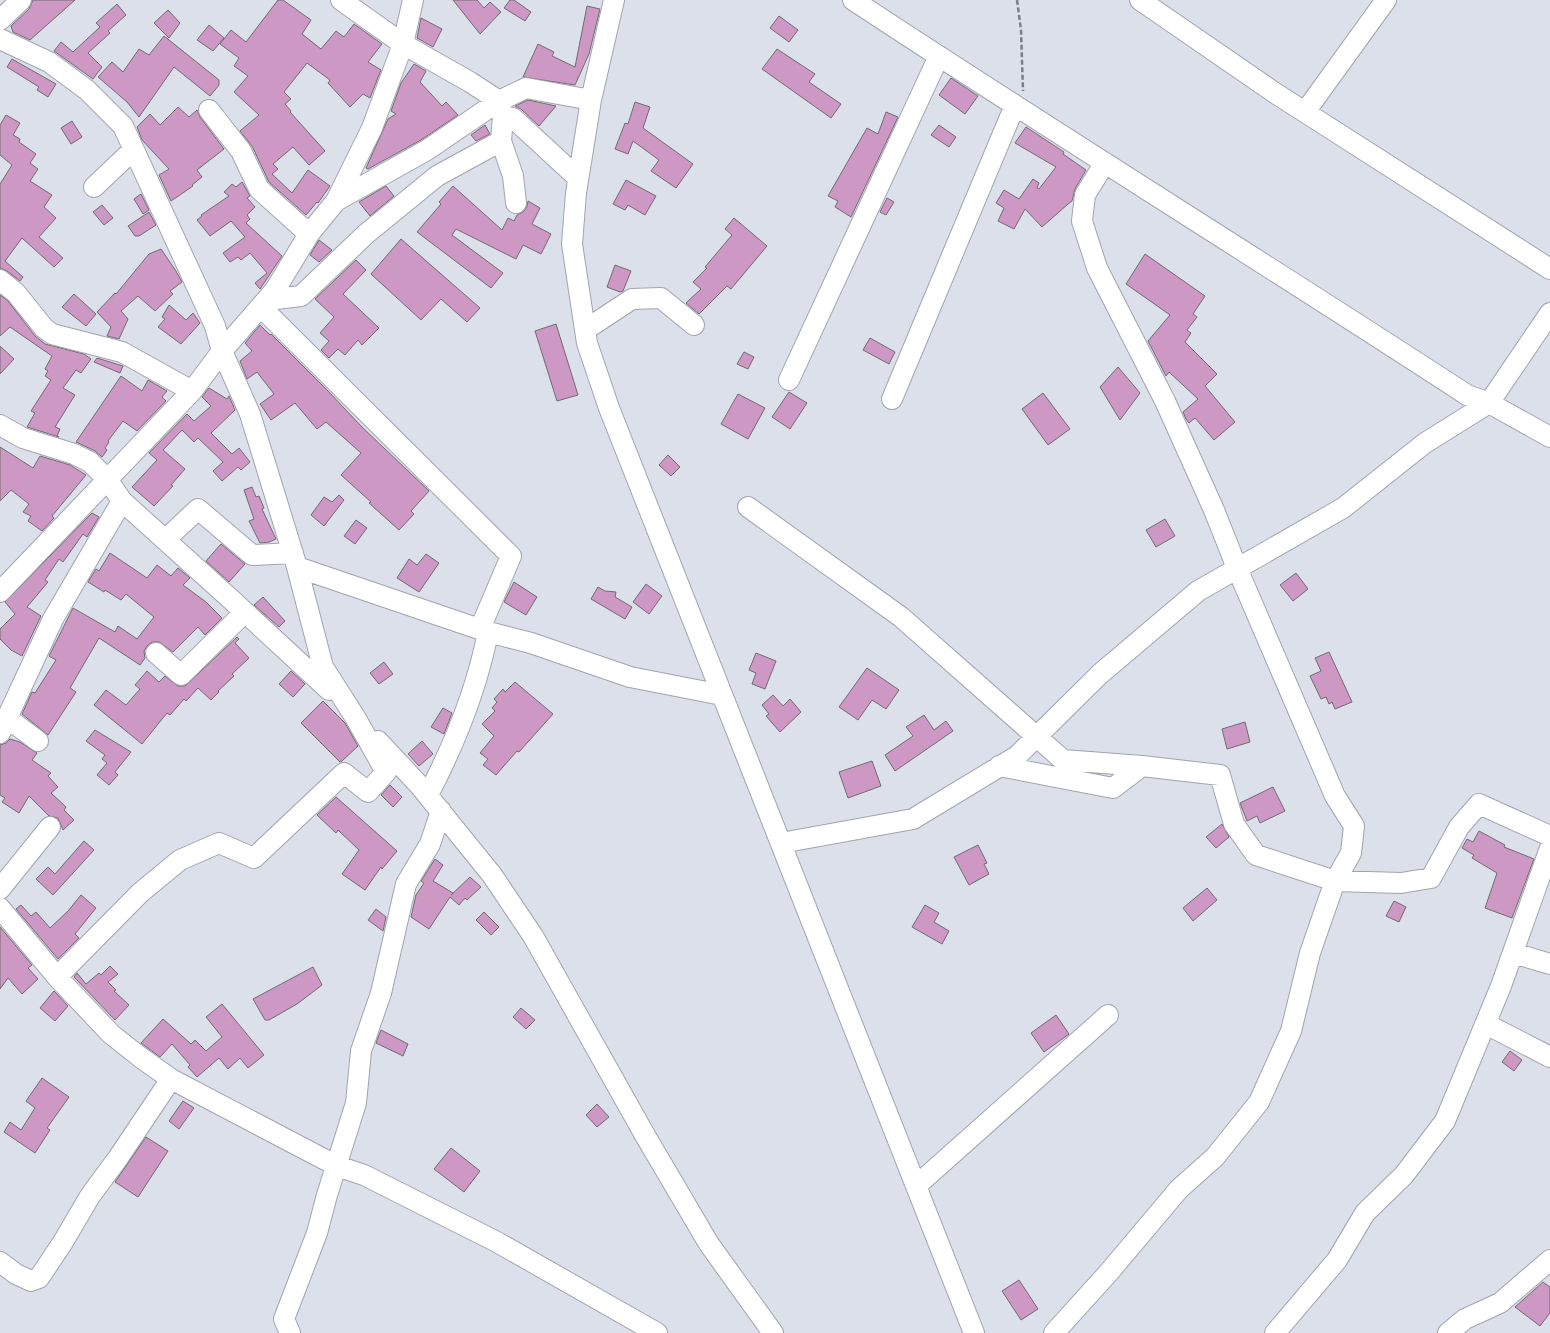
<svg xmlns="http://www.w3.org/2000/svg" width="1550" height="1333" viewBox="0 0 1550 1333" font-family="Manrope,sans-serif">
	<rect width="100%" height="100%" fill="#dce0eb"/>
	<path fill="#cd98c4" stroke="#726a71" d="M33 0H75L30 40 13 32 11 26 29 9Z
		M278 0H283L311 20 302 34 321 49 336 31 344 37 354 24 382 44 368 62 381 70 370 98 363 94 350 107 328 83 330 80 307 63 284 92 291 99 285 104 291 111 290 112 325 151 309 165 293 147 273 164 278 169 272 174 292 193 308 170 330 186 318 203 317 202 306 215 269 182 252 146 240 131 259 115 234 92 248 76 234 66 239 58 220 44 231 30 246 42Z
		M453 0H477L484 8 490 2 501 12 480 34Z
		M510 0H514L531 12 525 21 504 8Z
		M117 4 126 15 108 31 110 33 88 53 102 67 93 79 54 51 61 42 73 52 100 27 96 23Z
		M587 6 600 9 589 54 575 85 523 77 538 44 554 52 552 56 575 67Z
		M168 10 180 23 169 38 154 23Z
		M779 16 798 30 789 42 770 28Z
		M421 18 442 29 433 47 417 38Z
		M209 25 224 38 213 51 197 40Z
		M164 36 219 80V85L210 96 174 67 139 117 127 102 98 77 112 62 123 72 139 49 149 55Z
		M777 49 815 74 809 82 841 104 831 118 762 69Z
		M12 59 56 84 48 97 37 90 39 87 7 67Z
		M414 64 426 71 420 82 442 106 446 102 458 115 421 140 368 169 366 168 388 119 396 114 391 111 401 83Z
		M951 78 978 96 965 114 939 95Z
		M528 100 556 106 539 126 521 109 515 106Z
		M635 102 650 107 643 128 693 164 676 188 651 171 659 160 633 141 628 154 615 149 625 123 628 124Z
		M178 107 189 117 197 110 200 117 224 149 197 170 202 177 192 185 193 186 171 201 159 175 169 169 142 140 137 127 150 114 160 125Z
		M886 112 898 117 851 217 835 207 838 201 828 196 867 128 878 134Z
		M6 115 20 123 13 135 20 139 19 142 36 154 30 163 38 169 30 181 52 195 44 207 56 218 39 237 63 258 54 267 22 238 5 261 23 277 20 281 7 271 0 268V184L12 165 0 155V125Z
		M72 121 82 137 71 144 61 128Z
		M485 125 490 134 476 141 471 135Z
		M939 125 956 137 949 147 931 135Z
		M1026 127 1064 152 1063 154 1086 170 1075 189 1072 201 1068 204 1042 227 1025 209 1014 229 998 221 1004 208 996 203 1004 190 1019 199 1033 179 1039 183 1037 188 1039 189 1056 167 1015 143Z
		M626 180 656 196 645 215 628 205 625 210 613 204Z
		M242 182 250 196 247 198 255 207 247 215 250 219 246 223 282 256 260 289 255 283 267 273 250 253 241 260 238 257 230 262 223 253 245 237 231 221 210 236 197 220 202 216 201 215 229 196 224 192 232 184 236 187Z
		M386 186 394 196 370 216 359 202Z
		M453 186 502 230 508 218 514 221 517 215 523 212 527 207 528 201 540 208 532 224 551 234 541 254 523 245 516 259 456 229 452 235 503 273 491 288 417 232 441 204 439 202Z
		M141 194 149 210 143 214 134 199Z
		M887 198 894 202 886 215 880 212Z
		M102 205 113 218 104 225 93 212Z
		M149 212 156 225 139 236H135L128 226Z
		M734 218 767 246 731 289 727 286 699 314 686 303 701 289 693 282 707 268 705 267 732 235 725 229Z
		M401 239 480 308 467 322 441 299 421 320 371 274Z
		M319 240 332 250 319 262 310 255Z
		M161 249 176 271 182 282 170 291 173 294 155 311 138 296 121 311 128 319 119 339 107 336 111 327 97 312 115 293 116 294 149 254Z
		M1145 254 1205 296 1193 314 1197 317 1187 330 1191 333 1185 342 1217 374 1205 386 1235 422 1214 440 1195 418 1189 423 1186 419 1183 412 1198 399 1169 372 1166 376 1148 341 1170 315 1126 284Z
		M356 260 366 270 343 294 379 328 362 345 358 340 345 355 338 349 329 358 321 350 329 341 320 333 334 317 315 299Z
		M615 265 631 271 623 291 620 292 607 287Z
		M74 294 96 314 86 326 62 307Z
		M0 295 8 301 35 336 45 344 84 354 91 359 81 373 76 370 63 388 75 395 55 427 60 429 57 436 59 437 27 427 35 413 31 411 51 380 45 376 48 371 45 369 52 356 10 327 0 336Z
		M169 305 186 320 193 313 200 323 181 344 158 327 165 319 162 317Z
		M556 324 578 395 557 401 535 331Z
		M260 325 270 335 271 334 328 391 362 427 429 491 411 511 414 514 399 530 369 503 371 502 341 475 361 453 326 422 317 429 295 403 271 420 260 404 274 394 257 372 247 379 240 361 252 351 245 343Z
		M870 338 895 352 889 364 863 350Z
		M0 346 14 359 0 374Z
		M744 352 754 357 748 369 737 364Z
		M97 358 123 366 120 373 94 362Z
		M1118 367 1140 393 1120 420 1100 387Z
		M121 376 142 391 148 380 167 391 162 397 166 401 137 431 123 421 108 441 109 442 105 448 107 450 102 457 95 451 76 442Z
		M209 388 227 399 229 396 235 410 211 433 232 454 239 448 250 462 241 470 238 467 222 481 213 471 223 462 198 438 194 442 182 430 163 450 185 469 171 485 173 486 154 506 132 487 157 460 149 453 187 414 194 421 211 406 202 397Z
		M789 392 807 403 790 429 772 417Z
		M1043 393 1070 429 1048 445 1022 409Z
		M738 394 765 408 748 439 721 424Z
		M0 447 33 468 40 456 70 465 86 475 52 516 54 518 42 531 28 521 31 516 23 512 29 504 11 490 0 501Z
		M668 455 680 467 671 476 659 465Z
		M252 487 256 497 259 496 264 508 262 509 276 539 269 542 260 543 249 521 254 519 244 490Z
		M339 495 344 500 324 526 311 515 324 497 332 502Z
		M92 513 99 517 87 537 83 534 63 562 59 559 45 580 48 582 27 607 41 616 22 656 11 650 0 639V629L15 614 5 602Z
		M1165 519 1175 536 1156 547 1146 530Z
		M356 520 367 528 355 544 344 536Z
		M221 544 245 564 229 582 206 561Z
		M110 553 147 578 157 565 171 576 178 568 190 578 183 585 206 602 222 618 205 635 198 627 173 652 159 642H152L147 646 144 651 145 658 140 665 99 638 70 688 76 692 48 735 22 714 32 692 35 693 56 660 49 656 73 608 115 632 118 626 137 639 154 617 126 594 121 600 105 590 104 592 88 582 96 569 99 571Z
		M426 554 439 563 419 592 397 578 409 559 417 565Z
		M1296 573 1308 589 1293 601 1280 585Z
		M514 582 537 597 526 615 504 602Z
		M646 584 662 596 649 614 633 602Z
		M598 587 605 591 616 592 615 597 632 607 625 619 591 599Z
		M263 597 285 621 279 627 254 605Z
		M237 637 239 639 235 643 249 658 232 674 234 676 218 691 219 692 211 700 198 688 186 701 184 699 170 715 167 713 142 744 94 705 106 690 126 705 140 689 135 685 147 671 159 682 165 676 178 686H185Z
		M1329 652 1352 702 1335 709 1332 702 1329 704 1326 697 1321 699 1310 676 1321 671 1315 658Z
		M756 653 776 661 765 689 752 684 756 673 749 670Z
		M384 662 393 674 379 684 370 673Z
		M867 668 899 690 886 709 872 700 858 720 839 707Z
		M291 671 305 684 293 697 279 684Z
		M515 682 553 714 519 752 517 751 496 775 483 765 488 759 480 753 494 736 482 724 495 711 492 708 497 702 494 699 503 689 505 692Z
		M773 695 783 706 790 699 801 712 780 732 766 716 769 714 762 705Z
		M323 701 345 723 358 746 342 761 340 762 301 723Z
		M443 708 452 713 444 734 431 727Z
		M924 715 934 730 946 721 953 731 895 771 885 755 913 736 906 727Z
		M1245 722 1250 742 1227 749 1222 729Z
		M95 730 131 752 115 772 118 775 109 785 97 775 107 763 102 759 105 755 86 741Z
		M10 739 20 742 37 753 32 760 51 773 48 776 58 787 51 793 66 807 64 810 74 820 63 830 58 818 49 816 29 796 19 813 2 802 5 798 0 795V745L6 743Z
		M422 741 433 754 419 766 408 754Z
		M872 761 881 786 848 798 839 772Z
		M390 785 402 797 393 807 381 795Z
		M1273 787 1285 811 1260 823 1257 816 1247 821 1240 803Z
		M336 797 397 851 382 869 381 867 365 890 342 874 359 850 338 830 336 833 317 815Z
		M1222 824 1229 837 1216 848 1206 837Z
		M1479 831 1505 845 1504 847 1534 859 1512 918 1485 908 1497 873 1472 858 1474 855 1462 848 1467 839 1473 842Z
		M84 841 94 850 53 895 36 879 48 867 55 874Z
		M978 845 987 863 984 864 989 874 969 885 954 857Z
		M435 859 443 865 433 881 453 893 451 895 470 877 481 887 467 900 465 898 459 905 450 897 429 929 411 917 416 895 424 883 421 881Z
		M1207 888 1217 900 1193 921 1183 908Z
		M81 895 96 908 75 934 79 938 58 959 16 909 21 905 31 916 36 912 50 928 68 911Z
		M1394 901 1406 907 1399 922 1386 916Z
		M925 905 939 913 934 922 949 931 942 944 912 927Z
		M376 909 386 917 383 931 368 920Z
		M484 912 499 927 491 935 476 920Z
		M0 927 32 965 28 968 38 979 22 994 8 978 0 989Z
		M110 966 118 974 108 982 116 990 114 991 129 1005 115 1020 74 977 77 973 86 984 99 973 101 975Z
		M313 967 322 985 297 1004 269 1020H265L253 999Z
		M54 991 68 1006 55 1021 40 1008Z
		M222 1004 264 1055 248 1068 240 1058 228 1069 219 1058 197 1077 188 1067 190 1065 172 1044 160 1057 141 1043 163 1019 191 1044 195 1040 206 1051 222 1037 206 1017Z
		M521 1008 535 1020 526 1029 513 1017Z
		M1056 1015 1069 1034 1044 1052 1031 1033Z
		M381 1030 408 1044 403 1056 376 1043Z
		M1510 1051 1522 1060 1514 1071 1502 1062Z
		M42 1078 69 1097 47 1128 50 1130 35 1153 4 1132 10 1122 21 1130 35 1108 26 1101Z
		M183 1101 194 1108 179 1129 169 1121Z
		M597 1104 609 1117 597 1127 586 1115Z
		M146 1137 168 1151 138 1197 115 1182Z
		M451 1148 480 1171 464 1192 434 1169Z
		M1019 1280 1038 1309 1021 1320 1002 1291Z
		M1543 1282 1550 1287V1313L1540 1326 1515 1307Z"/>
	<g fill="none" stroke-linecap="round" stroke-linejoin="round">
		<g stroke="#a1a4af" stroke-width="22">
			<path id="minor" d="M341 0 403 44 470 82 499 101 503 116 513 118 578 178
				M614 0 591 100 576 193 572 244 587 343 609 408 974 1333
				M853 0C1056 134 1263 262 1467 395L1489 403 1550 437
				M1140 0 1275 93 1550 269
				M0 20 21 0
				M0 39 49 62 87 90 123 126 215 326 222 351 250 414 297 567 323 667 355 717 386 772 368 792 344 773 254 858 219 843 180 860 140 893 57 977
				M209 110 241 151 259 189 309 234
				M1305 112 1386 0
				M501 141 513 176 516 203
				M1104 164 1085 195 1082 221 1097 268 1165 401 1214 510 1237 568 1335 796 1354 826 1351 853 1335 881 1401 883 1431 878 1459 827 1479 804 1550 836
				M94 187 133 150
				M336 201 427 150 499 101 526 88 591 100
				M0 280 16 293 44 328 52 334 122 352 192 391
				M267 300 301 296 366 234 437 176 501 141 503 116
				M261 307 511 556 480 629
				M585 330 632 299 661 298 694 325
				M789 380 939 56
				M892 399 1015 105
				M0 425 23 438 74 454 90 462 108 480 122 501 234 602 329 690
				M748 507 901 617 1063 760 1142 766
				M165 540 198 509 252 555 293 553
				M297 567 488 632 531 643 630 677 722 695
				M0 592 192 391 222 351 275 290 309 234 336 201 372 128 403 44 413 0
				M156 653 181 675 245 612
				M7 718 38 741
				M0 733 53 619 122 501
				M378 741 420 786 492 875 533 936 646 1137 709 1244 773 1333
				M999 766 1113 788 1142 766 1220 775 1234 824 1256 855 1335 881 1310 953 1291 1031 1259 1102 1215 1157 1179 1189 1110 1271 1054 1333
				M428 795C455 743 477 689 488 632
				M781 843 913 819 1017 756 1100 674 1198 591 1343 508 1425 443 1489 403 1550 313
				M0 889 50 827
				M0 908 57 977 111 1034 140 1057 171 1079 337 1166 364 1175 497 1242 657 1333
				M1513 953 1550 964
				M1486 1024 1550 1057
				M916 1186 1108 1015
				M0 1262 16 1274 31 1281 39 1278 63 1242 90 1196 118 1158 171 1079
				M290 1333 284 1319 317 1233 327 1195 356 1103 361 1051 381 993 406 884 430 844 441 811
				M1275 1333 1337 1260 1365 1213 1404 1175 1445 1121 1501 986 1550 848
				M1448 1333 1465 1319 1500 1303 1550 1260"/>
		</g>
		<path stroke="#7d7f87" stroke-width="2.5" stroke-dasharray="5 2.5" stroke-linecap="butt" d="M1017 0 1021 30 1023 91"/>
		<use href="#minor" stroke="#fff" stroke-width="20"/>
	</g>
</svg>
